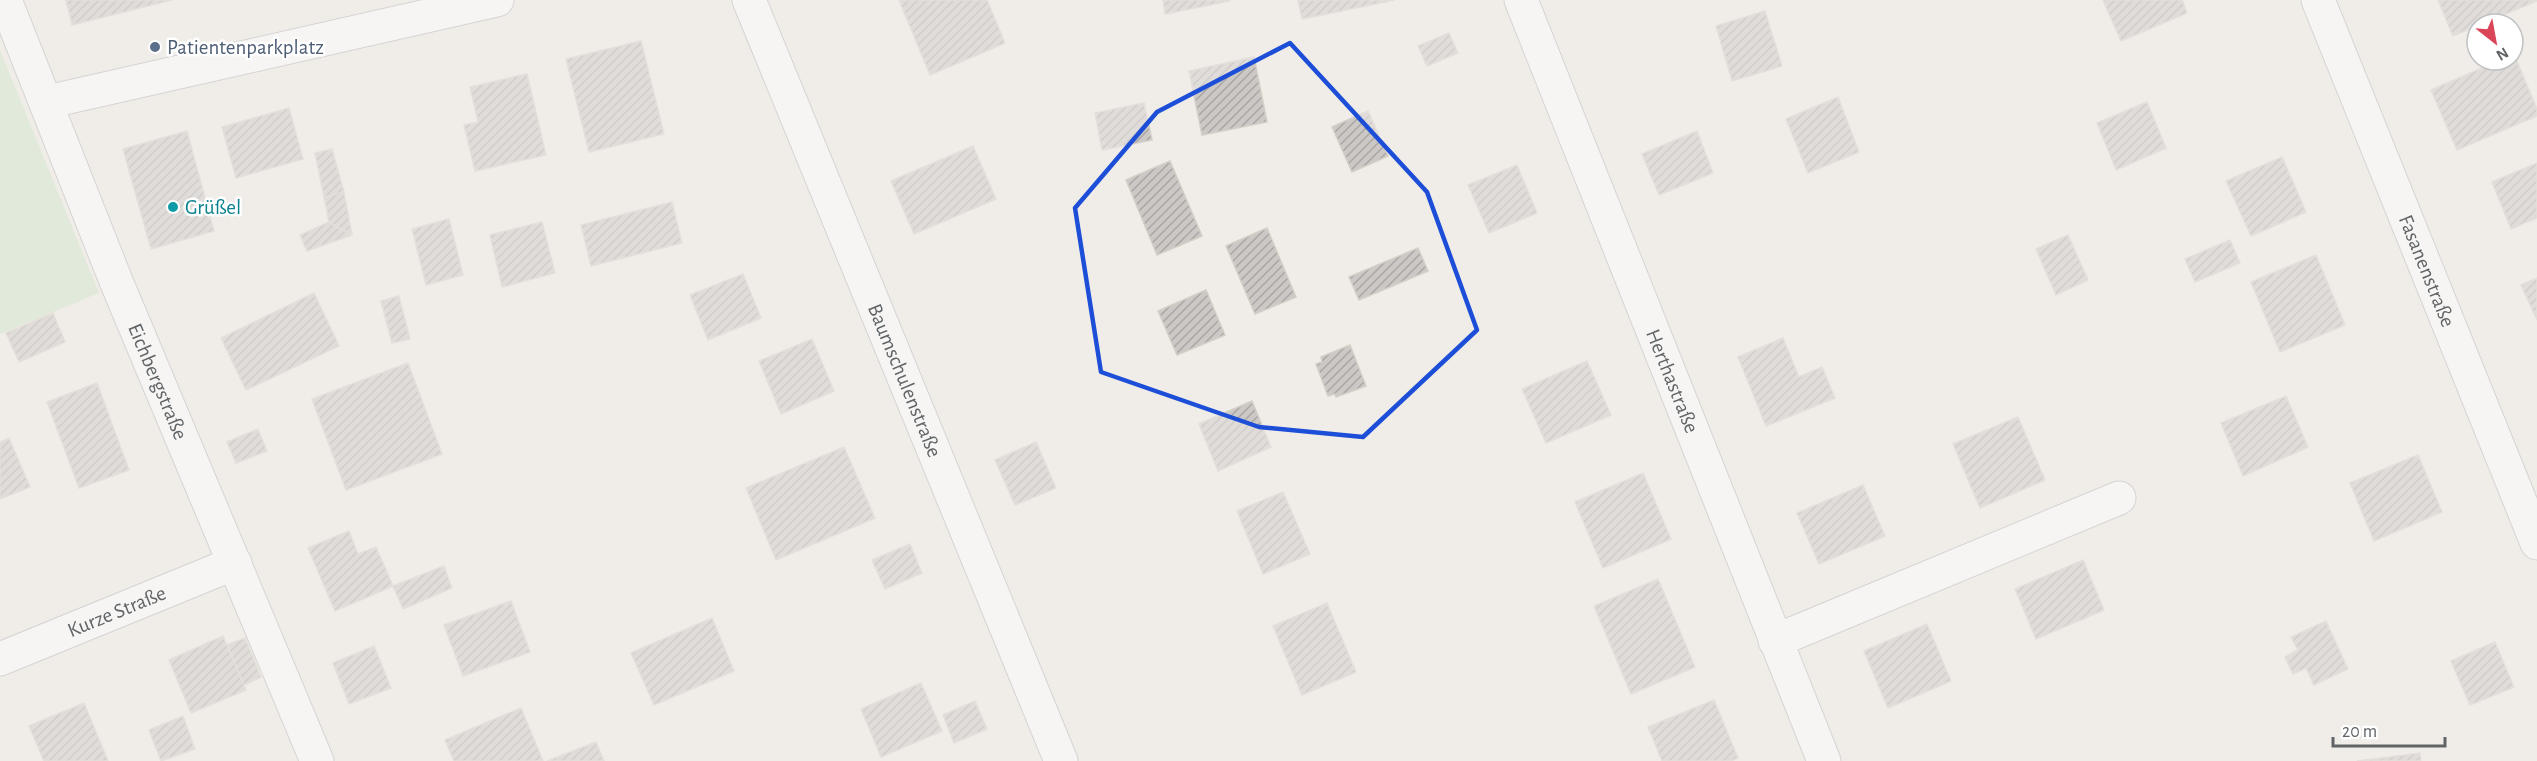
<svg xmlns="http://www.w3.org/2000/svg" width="2537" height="761" viewBox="0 0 2537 761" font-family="'Alegreya Sans',sans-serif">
	<defs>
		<pattern id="building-hatch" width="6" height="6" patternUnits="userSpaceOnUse" patternTransform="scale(1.5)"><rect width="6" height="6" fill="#ccc8c5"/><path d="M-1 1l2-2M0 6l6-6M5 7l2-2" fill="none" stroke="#a9a6a4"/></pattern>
	</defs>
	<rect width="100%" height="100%" fill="#f0ede9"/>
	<path fill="#cee5c8" d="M0 50 99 293 0 334Z"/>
	<path fill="url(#building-hatch)" stroke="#d4cec7" stroke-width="1.5" d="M66 0H172L72 25Z
		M899 0H987L1005 43 930 75Z
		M1163 0H1230V1L1165 14Z
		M1298 0H1395L1302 19Z
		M2103 0H2182L2187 13 2121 41Z
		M2438 0H2537V1L2453 36Z
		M1765 11 1782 66 1732 81 1716 26Z
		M1449 33 1458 53 1427 66 1418 46Z
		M641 41 664 134 589 152 566 59Z
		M2514 54 2537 109V116L2457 150 2431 90 2500 60H2513Z
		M1254 57 1267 122 1202 135 1189 71Z
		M527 74 546 155 475 171 464 125 478 122 470 87Z
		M1838 97 1859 152 1808 173 1786 119Z
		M2147 102 2166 148 2116 170 2097 123Z
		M1144 103 1152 140 1102 150 1095 113Z
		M289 108 303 159 236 178 222 127Z
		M1368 111 1388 156 1352 172 1332 127Z
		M187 131 214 231 151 249 123 149Z
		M1697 131 1713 173 1659 195 1642 154Z
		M973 146 996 199 914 234 891 181Z
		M332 149 344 192 324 197 315 153Z
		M2282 157 2306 212 2251 236 2226 181Z
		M1170 161 1202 236 1157 255 1126 180Z
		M2537 163V218L2511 229 2492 182Z
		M1517 165 1537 213 1489 233 1468 185Z
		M344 192 352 235 329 222 324 197Z
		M672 202 682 243 591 266 581 225Z
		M449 219 463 275 426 285 412 229Z
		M329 222 352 235 307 251 300 235Z
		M542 222 555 273 502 287 490 235Z
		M1267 228 1296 297 1255 314 1226 246Z
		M2068 235 2088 280 2056 295 2036 249Z
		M2230 240 2240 263 2195 282 2185 259Z
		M1418 248 1428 271 1359 300 1349 277Z
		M2316 255 2345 325 2280 352 2251 282Z
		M743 274 761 318 708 340 690 295Z
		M2537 278V320L2521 285Z
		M1206 290 1225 335 1177 355 1158 311Z
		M314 293 339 346 246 390 221 338Z
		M399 296 410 339 392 343 381 301Z
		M53 313 65 342 19 362 6 333Z
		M1783 338 1799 377 1822 367 1835 398 1766 426 1738 357Z
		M812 339 834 391 781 414 759 361Z
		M1350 345 1366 386 1336 397 1335 394 1328 396 1316 364 1322 362 1321 357Z
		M1587 361 1611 415 1546 443 1522 389Z
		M408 363 442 454 346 490 312 399Z
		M97 383 129 470 79 488 47 402Z
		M2286 396 2308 447 2243 476 2221 423Z
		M1252 401 1271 447 1218 471 1199 424Z
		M2018 417 2045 480 1980 508 1953 444Z
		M258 429 267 451 236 463 227 442Z
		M9 438 30 487 0 499V442Z
		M1036 442 1056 488 1015 505 995 460Z
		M844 447 875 518 776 560 746 488Z
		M2418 455 2442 512 2374 541 2350 483Z
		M1643 473 1671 539 1603 568 1575 502Z
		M1863 485 1885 536 1819 564 1797 513Z
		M1283 492 1310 554 1263 574 1237 511Z
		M349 531 358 554 376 547 393 586 335 611 308 548Z
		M910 544 922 573 885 589 872 560Z
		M2083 560 2104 610 2036 639 2015 589Z
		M444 566 452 588 403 609 393 586Z
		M1658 579 1695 667 1631 694 1594 606Z
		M511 601 530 652 463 676 444 625Z
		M1327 603 1356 672 1302 695 1273 626Z
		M712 618 734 671 654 705 631 653Z
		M2326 621 2348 669 2314 685 2306 668 2293 674 2285 657 2298 650 2291 637Z
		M1927 624 1951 681 1888 708 1864 651Z
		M223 636 246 690 191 713 169 660Z
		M245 638 261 677 244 685 227 645Z
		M2495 642 2514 687 2470 705 2451 661Z
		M374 646 391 688 349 704 333 663Z
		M921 683 942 731 881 757 861 709Z
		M1714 700 1738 758 1731 761H1662L1648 727Z
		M975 701 987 729 954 743 943 715Z
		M84 703 108 761H44L29 726Z
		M521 708 543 761H454L445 740Z
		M183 716 195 749 161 761 149 730Z
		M596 742 604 761H547Z
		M2420 753 2421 761H2357Z"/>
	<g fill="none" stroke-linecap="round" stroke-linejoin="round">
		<g stroke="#b3b6b9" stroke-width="35">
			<g id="minor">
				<path id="s1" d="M5 0 116 281 317 761"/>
				<path id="s2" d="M749 0 1061 761"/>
				<path id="s3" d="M1521 0 1824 761"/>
				<path id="s4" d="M2318 0 2537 543"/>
				<path d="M47 102 497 0"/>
				<path d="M1775 641 2119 498"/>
				<path id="s5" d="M0 659 235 563"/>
			</g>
		</g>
		<use href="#minor" stroke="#fff" stroke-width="33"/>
	</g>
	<path d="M0 0H2537V761H0ZM1290 43 1427 192 1477 330 1363 437 1259 427 1101 372 1075 208 1157 112Z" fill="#f0ede9" fill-opacity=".55" fill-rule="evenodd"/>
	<path fill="none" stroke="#1d4ed8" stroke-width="4.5" stroke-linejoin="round" d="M1290 43 1427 192 1477 330 1363 437 1259 427 1101 372 1075 208 1157 112Z"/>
	<circle fill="#5c6f8a" stroke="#fff" stroke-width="2" cx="155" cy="47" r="6"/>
	<circle fill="#0f9aa8" stroke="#fff" stroke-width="2" cx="173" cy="207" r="6"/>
	<g text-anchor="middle" stroke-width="5" stroke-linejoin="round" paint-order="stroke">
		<g font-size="21" fill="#4e5e75" stroke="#fff" text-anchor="start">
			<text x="167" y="54">Patientenparkplatz</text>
		</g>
		<g font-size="21" fill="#0d838f" stroke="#fff" text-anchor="start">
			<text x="185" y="214">Grüßel</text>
		</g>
		<g font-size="21" fill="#606467" stroke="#fff">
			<text dy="7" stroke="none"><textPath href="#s4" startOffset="292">Fasanenstraße</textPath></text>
			<text dy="7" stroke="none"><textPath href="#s2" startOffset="411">Baumschulenstraße</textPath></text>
			<text dy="7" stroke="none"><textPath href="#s3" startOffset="410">Herthastraße</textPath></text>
			<text dy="7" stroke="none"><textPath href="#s1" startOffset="411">Eichbergstraße</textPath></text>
			<text dy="7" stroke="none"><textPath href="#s5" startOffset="126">Kurze Straße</textPath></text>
		</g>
	</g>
	<g transform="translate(2495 42) rotate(149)"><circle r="28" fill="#ffffff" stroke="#bfc1c2" stroke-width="1.5"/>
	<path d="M0-4.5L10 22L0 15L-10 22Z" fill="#da4557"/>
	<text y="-9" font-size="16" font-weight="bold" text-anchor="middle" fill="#606467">N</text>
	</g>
	<path d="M2333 737v9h112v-9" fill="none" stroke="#606467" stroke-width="3"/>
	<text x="2342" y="737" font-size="18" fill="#606467" stroke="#ffffff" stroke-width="4.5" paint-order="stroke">20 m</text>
</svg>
